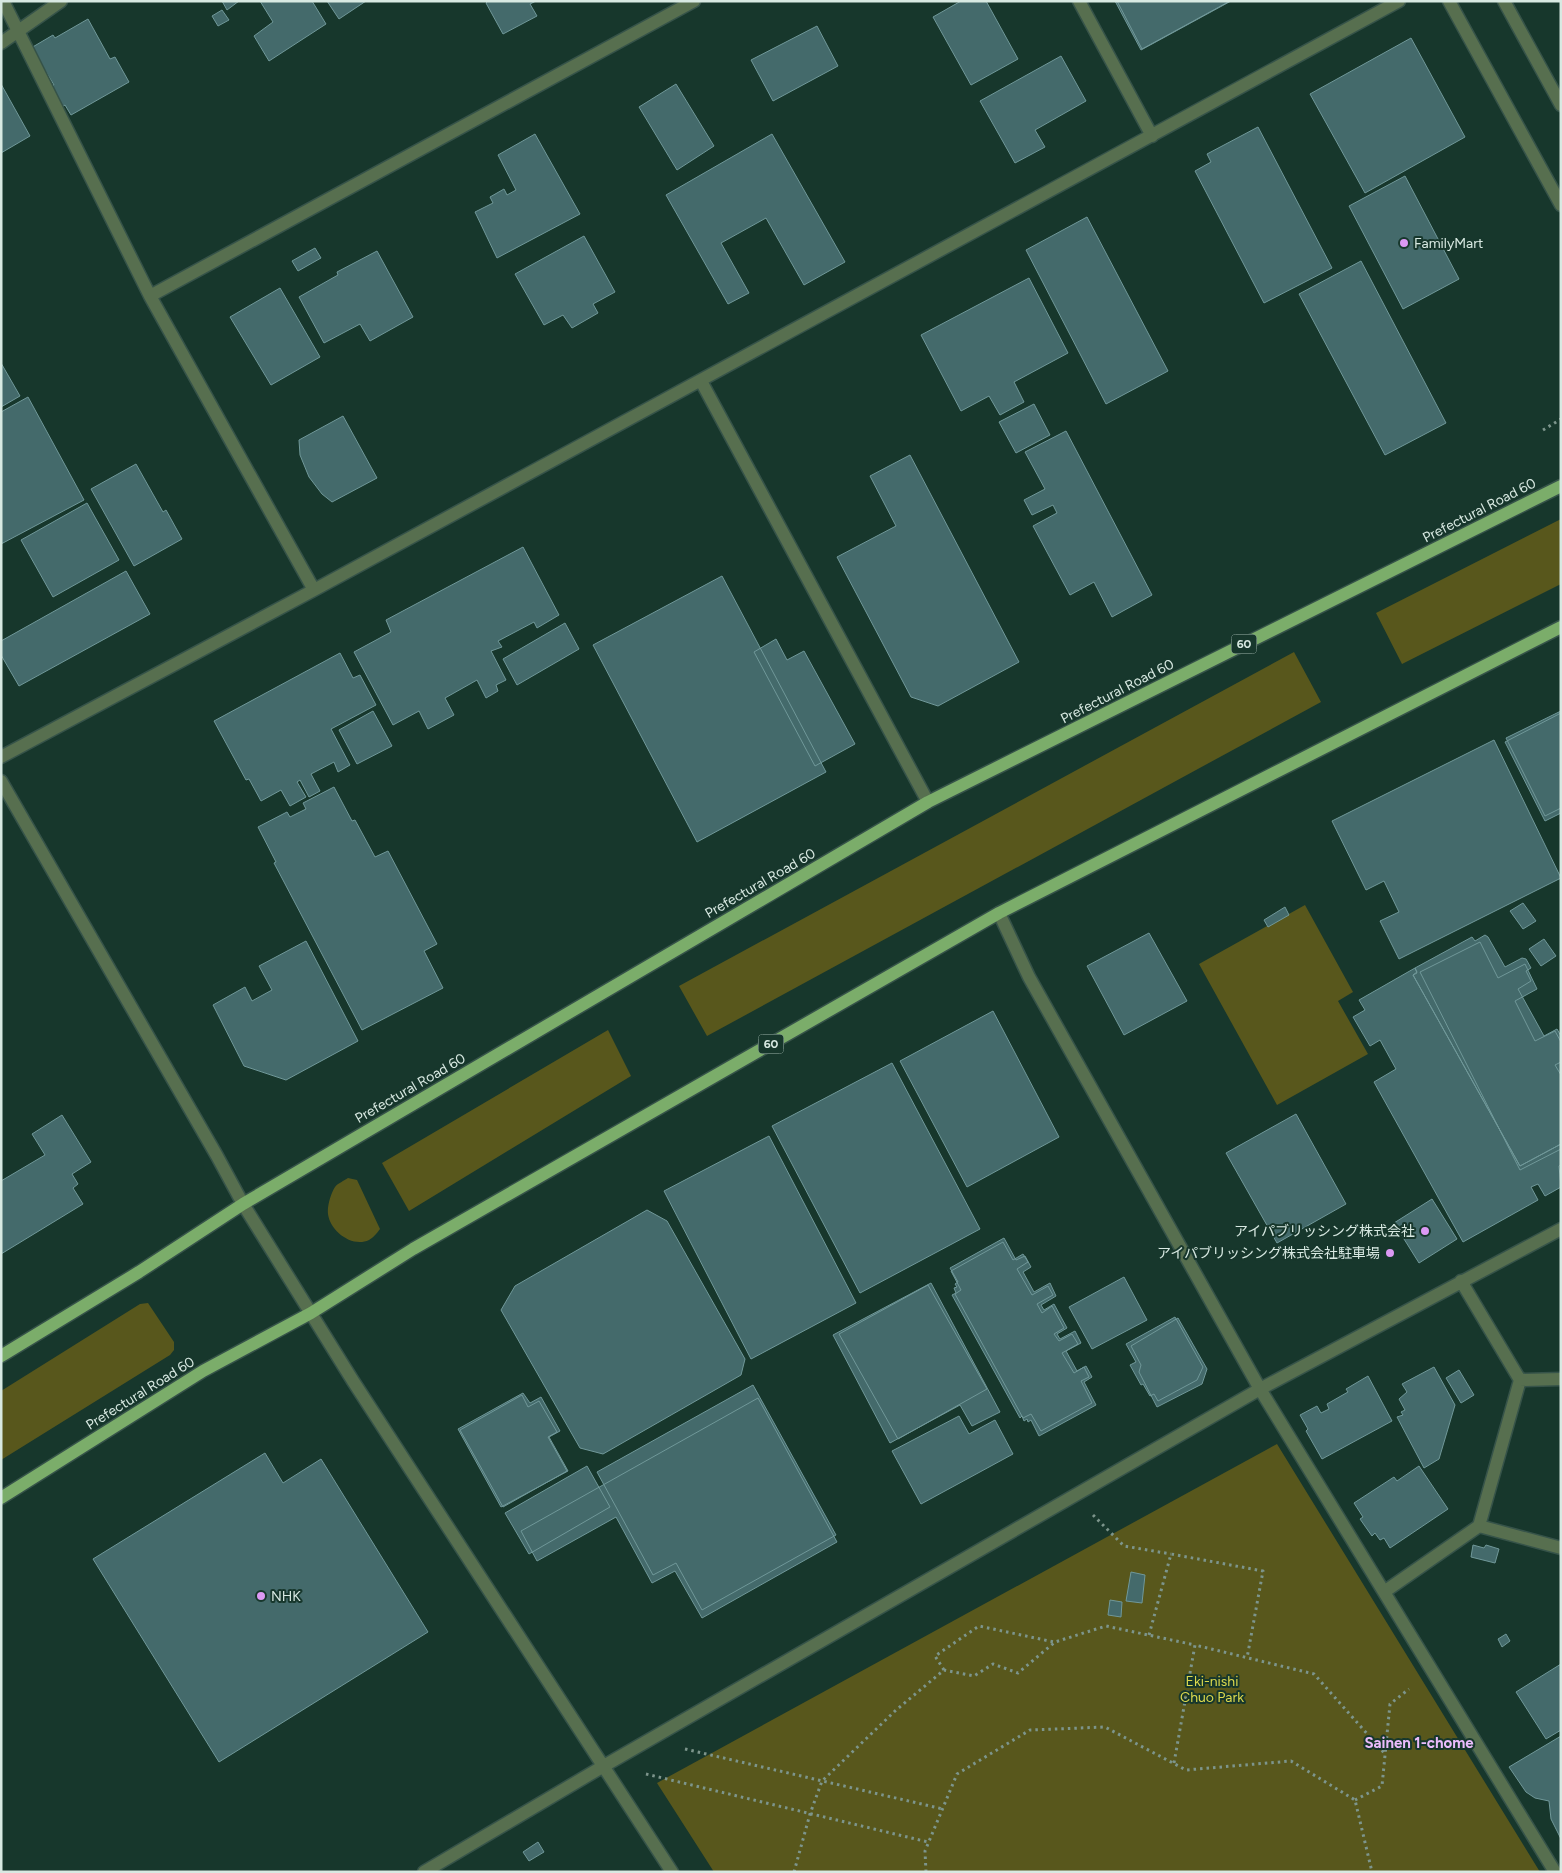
<svg xmlns="http://www.w3.org/2000/svg" width="1562" height="1873" viewBox="0 0 1562 1873" font-family="Figtree,'Noto Sans JP',sans-serif">
	<rect width="100%" height="100%" fill="#17372c"/>
	<path fill="#58571c" d="M1561 519V584L1402 664 1376 613Z
		M1294 652 1321 702 707 1036 679 986Z
		M1305 905 1353 992 1338 1001 1368 1054 1277 1105 1199 964Z
		M608 1030 631 1076 409 1211 382 1163Z
		M348 1178 357 1180 380 1229C377 1233 373 1238 369 1240 352 1248 330 1231 328 1214 327 1206 331 1193 335 1187 338 1183 344 1181 348 1178Z
		M148 1303 174 1342V1350L170 1355 1 1460V1391L140 1304Z
		M1277 1444 1540 1872H714L657 1783Z"/>
	<path fill="#446a6b" stroke="#709899" d="M222 1H239L227 10Z
		M260 1H312L326 24 269 61 254 36 273 22Z
		M327 1H366L339 19Z
		M488 1H536L530 4 537 16 503 34 486 3Z
		M961 1H986L1018 59 971 85 933 17Z
		M1115 1H1231L1141 50Z
		M1117 1H1230L1142 49Z
		M222 10 229 20 218 26 212 16Z
		M88 19 110 59 115 57 129 82 71 115 65 105 62 107 51 87 54 85 31 48 53 35 55 38Z
		M817 26 838 66 773 101 751 60Z
		M1411 38 1465 137 1365 193 1310 94Z
		M1061 56 1086 101 1035 130 1045 147 1015 163 980 101Z
		M1 84 30 136 1 153Z
		M676 84 714 146 677 170 639 107Z
		M1258 127 1332 268 1264 303 1195 171 1211 162 1207 154Z
		M535 134 580 214 497 258 475 212 493 203 490 197 504 189 507 195 516 190 498 155Z
		M772 134 845 262 804 285 766 218 721 243 749 293 728 304 666 195Z
		M1405 176 1459 279 1403 309 1349 206Z
		M1087 217 1168 371 1106 404 1026 250Z
		M584 236 615 292 593 304 598 313 572 328 563 315 544 325 515 274Z
		M315 248 321 258 298 271 292 261Z
		M377 251 413 317 370 341 360 324 324 343 299 297 338 275 337 272Z
		M1361 261 1446 423 1385 455 1299 294Z
		M1029 278 1068 353 1014 382 1024 402 1000 415 989 396 961 411 921 335Z
		M280 288 320 357 271 385 230 317Z
		M1 363 20 396 1 407Z
		M28 397 84 500 1 544V412Z
		M1034 404 1050 435 1016 453 999 422Z
		M343 416 377 478 332 502 322 494 309 477 300 455 299 440Z
		M1066 431 1152 595 1112 617 1094 582 1070 595 1033 526 1057 513 1053 505 1032 515 1024 500 1045 489 1025 452Z
		M910 455 1019 662 938 706 911 697 837 557 896 526 870 476Z
		M136 464 163 512 166 510 182 539 134 566 91 489Z
		M87 503 119 560 53 597 21 540Z
		M523 547 559 615 537 628 534 622 498 641 502 647 491 651 506 680 496 685 498 691 486 698 477 680 445 698 454 715 428 729 419 711 393 725 354 652 391 632 386 620Z
		M126 571 150 614 19 686 1 655V641Z
		M722 576 826 772 697 842 593 645Z
		M565 623 579 649 517 685 503 659Z
		M776 639 787 660 804 651 855 744 815 766 754 652Z
		M340 653 353 678 360 675 376 705 331 729 350 765 338 772 334 762 311 774 320 791 309 797 300 780 297 782 306 797 290 806 281 790 261 801 249 779 246 780 214 721Z
		M373 711 392 746 357 764 339 730Z
		M1561 711V808L1545 816 1506 738Z
		M1561 713V813L1545 821 1505 742Z
		M1494 740 1561 878 1399 959 1380 921 1399 912 1384 881 1366 890 1332 821Z
		M334 787 352 821 355 820 375 857 388 851 437 944 424 951 443 988 362 1030 274 863 276 862 258 827 287 812 290 817 306 809 303 803Z
		M1523 903 1536 921 1523 929 1510 911Z
		M1285 907 1289 915 1268 927 1264 920Z
		M1149 933 1187 1001 1124 1035 1087 966Z
		M1485 935 1488 937 1505 967 1522 958 1526 959 1531 968 1526 971 1531 981 1518 989 1544 1036 1557 1029 1561 1036V1144L1520 1166 1413 975 1417 972 1415 968 1472 937 1475 941Z
		M1544 939 1556 956 1541 966 1529 949Z
		M306 941 358 1041 286 1080 244 1066 213 1005 245 987 252 1001 272 990 259 966Z
		M1480 942 1498 978 1525 964 1537 989 1515 1001 1535 1041 1555 1031 1561 1042V1062L1555 1065 1561 1075V1149L1520 1170 1420 972Z
		M1415 968 1417 973 1413 975 1520 1166 1561 1144V1165L1559 1166 1561 1187 1545 1196 1538 1184 1531 1187 1538 1200 1463 1242 1374 1082 1396 1069 1380 1040 1370 1046 1353 1017 1365 1010 1359 1000Z
		M993 1011 1059 1137 967 1187 900 1061Z
		M892 1063 980 1229 860 1293 772 1126Z
		M1296 1114 1346 1204 1277 1243 1226 1153Z
		M62 1115 91 1162 72 1174 78 1184 73 1188 83 1204 1 1254V1181L45 1155 32 1134Z
		M769 1136 856 1303 751 1359 664 1191Z
		M1432 1199 1457 1239 1419 1263 1394 1223Z
		M647 1210 667 1221 745 1359 741 1375 603 1454 580 1448 501 1310 515 1286Z
		M1004 1238 1016 1260 1025 1256 1031 1267 1023 1272 1034 1292 1050 1283 1056 1296 1041 1305 1044 1310 1054 1304 1067 1328 1057 1334 1060 1339 1075 1331 1081 1343 1066 1351 1077 1371 1086 1366 1092 1377 1084 1382 1096 1405 1039 1436 1031 1420 1028 1422 1027 1419 1024 1421 1022 1416 1020 1418 952 1295 956 1293 954 1288 957 1287 955 1284 958 1282 950 1268Z
		M1003 1242 1013 1260 1023 1254 1028 1262 1017 1269 1032 1295 1048 1286 1053 1295 1037 1304 1042 1313 1052 1306 1064 1328 1054 1334 1059 1341 1072 1334 1078 1344 1062 1353 1074 1373 1084 1367 1089 1377 1081 1381 1092 1403 1041 1431 1031 1414 1023 1418 955 1294 961 1290 951 1271Z
		M1124 1277 1147 1320 1092 1349 1069 1307Z
		M931 1283 1000 1412 972 1426 960 1405 890 1443 833 1335Z
		M928 1285 987 1389 898 1439 839 1334Z
		M1175 1317 1203 1367 1197 1380 1158 1401 1154 1394 1150 1396 1143 1384 1141 1385 1130 1365 1136 1362 1126 1344Z
		M1178 1318 1207 1369 1202 1384 1157 1407 1139 1372 1141 1365 1131 1346Z
		M1434 1367 1455 1405 1439 1459 1424 1468 1397 1417 1403 1415 1401 1412 1405 1410 1399 1399 1407 1392 1402 1384Z
		M1459 1370 1474 1395 1461 1403 1446 1378Z
		M1368 1376 1392 1421 1322 1459 1306 1431 1308 1429 1300 1415 1317 1406 1321 1413 1329 1409 1327 1404 1348 1392 1346 1389Z
		M753 1385 836 1535 702 1610 676 1563 653 1575 597 1472Z
		M523 1393 530 1403 541 1397 560 1431 549 1437 568 1471 501 1507 458 1429Z
		M522 1395 528 1407 539 1401 557 1432 548 1437 567 1471 503 1507 460 1430Z
		M758 1398 837 1542 702 1618 675 1571 652 1583 616 1517 537 1561 521 1531Z
		M959 1416 969 1434 995 1420 1013 1454 921 1504 892 1451Z
		M265 1453 283 1483 321 1459 428 1632 219 1762 93 1559Z
		M587 1466 610 1507 529 1554 505 1513Z
		M1419 1466 1448 1509 1390 1548 1384 1538 1380 1540 1375 1533 1372 1536 1360 1519 1363 1517 1354 1503 1394 1477 1397 1481Z
		M1473 1545 1484 1548 1486 1545 1499 1549 1495 1563 1471 1557Z
		M1131 1572 1145 1575 1142 1603 1126 1601Z
		M1110 1600 1122 1602 1121 1617 1108 1615Z
		M1506 1634 1510 1641 1502 1647 1498 1639Z
		M1561 1664V1730L1546 1739 1516 1692Z
		M1561 1736V1839L1551 1819 1549 1801 1535 1798 1526 1792 1509 1767Z
		M538 1842 544 1852 529 1861 523 1852Z"/>
	<g fill="none" stroke-linecap="round" stroke-linejoin="round">
		<g stroke="#365349" stroke-width="15">
			<path id="minor" d="M3 1 150 296 314 590
				M1079 1 1152 136
				M1449 1 1561 205
				M1504 1 1561 105
				M1 43 61 1
				M150 296 694 1
				M701 381 928 802
				M1 757 314 590 1399 1
				M1 781 217 1156 243 1204 353 1381 672 1872
				M999 913 1029 977 1260 1389 1555 1872
				M1520 1380 1561 1379
				M1479 1526 1561 1548
				M1384 1592 1479 1526 1520 1380 1461 1281
				M424 1872 602 1767 1260 1389 1561 1229"/>
		</g>
		<g stroke="#365349" stroke-width="15">
			<path id="major" d="M1 1356 139 1272 243 1204 928 802 1561 486
				M1 1498 203 1371 311 1313 413 1249 999 913 1561 627"/>
		</g>
		<path stroke="#7d958c" stroke-width="3" stroke-dasharray="2.5 4" stroke-linecap="butt" d="M1543 430 1561 419
			M1093 1515 1124 1546 1171 1554
			M1149 1635 1171 1554 1263 1571 1247 1658
			M944 1670 935 1656 979 1626 1054 1642
			M685 1749 943 1809
			M1174 1763 1195 1645 1314 1674 1386 1755
			M646 1774 928 1842
			M1355 1800 1382 1786 1390 1704 1409 1689
			M794 1872 810 1814 822 1781 895 1711 944 1670 974 1676 993 1664 1018 1673 1055 1642 1106 1626 1195 1645
			M926 1872 925 1851 957 1774 1030 1730 1105 1727 1186 1770 1291 1761 1355 1800 1372 1872"/>
		<use href="#minor" stroke="#576f4f" stroke-width="12"/>
		<use href="#major" stroke="#7bad6a" stroke-width="12"/>
	</g>
	<g fill="#dc99f4" stroke="#17372c" stroke-width="2">
		<circle cx="1404" cy="243" r="5"/>
		<circle cx="1425" cy="1231" r="5"/>
		<circle cx="1390" cy="1253" r="5"/>
		<circle cx="261" cy="1596" r="5"/>
	</g>
	<g text-anchor="middle" stroke-width="4" stroke-linejoin="round" paint-order="stroke">
		<g fill="#17372c" stroke="#9eb4ab" stroke-width="1">
			<rect x="1231.5" y="634.5" width="25" height="19" rx="4"/>
			<rect x="758.5" y="1034.5" width="25" height="19" rx="4"/>
		</g>
		<g font-size="12" font-weight="bold" fill="#d8e9e2">
			<text x="1244" y="648">60</text>
			<text x="771" y="1048">60</text>
		</g>
		<g font-size="14" fill="#d8e9e2" stroke="#17372c" text-anchor="start">
			<text x="1414" y="248">FamilyMart</text>
			<text x="1415" y="1236" text-anchor="end">アイパブリッシング株式会社</text>
			<text x="1380" y="1258" text-anchor="end">アイパブリッシング株式会社駐車場</text>
			<text x="271" y="1601">NHK</text>
		</g>
		<g font-size="14" fill="#d8e9e2" stroke="#17372c">
			<text transform="translate(1479 510) rotate(-27)" y="5">Prefectural Road 60</text>
			<text transform="translate(1117 691) rotate(-27)" y="5">Prefectural Road 60</text>
			<text transform="translate(760 883) rotate(-30)" y="5">Prefectural Road 60</text>
			<text transform="translate(410 1088) rotate(-30)" y="5">Prefectural Road 60</text>
			<text transform="translate(140 1393) rotate(-32)" y="5">Prefectural Road 60</text>
		</g>
		<g font-size="14" fill="#dcd94d" stroke="#17372c">
			<text x="1212" y="1686">Eki-nishi<tspan x="1212" dy="16">Chuo Park</tspan></text>
		</g>
		<g font-size="15" font-weight="bold" fill="#eabcfc" stroke="#17372c">
			<text x="1419" y="1748">Sainen 1-chome</text>
		</g>
	</g>
	<rect width="1562" height="1873" fill="none" stroke="#d8e9e2" stroke-width="5"/>
</svg>
